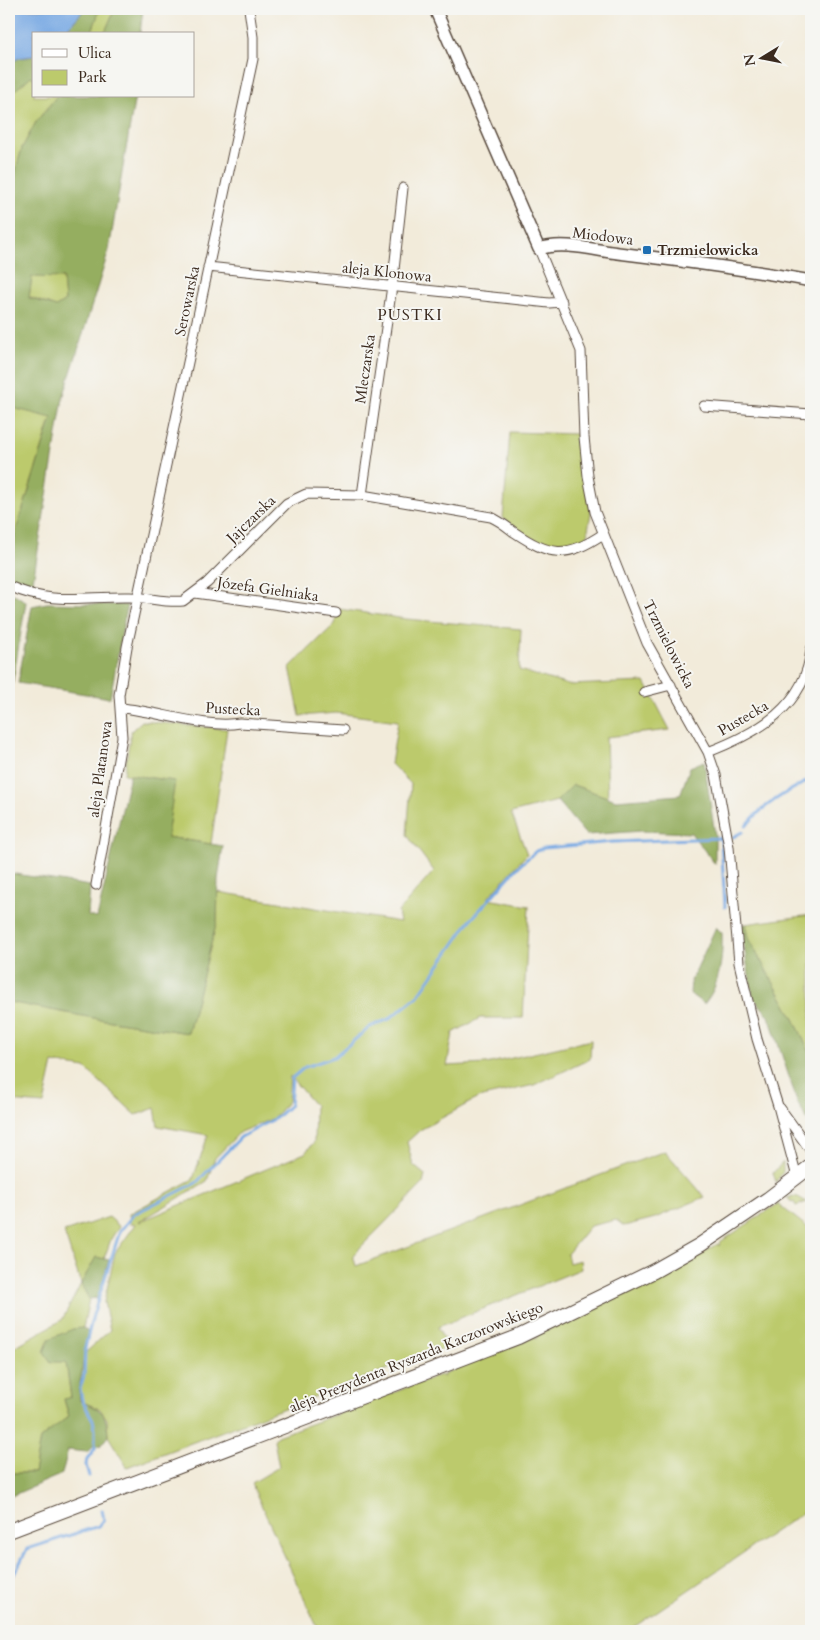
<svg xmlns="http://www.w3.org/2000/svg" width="820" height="1640" viewBox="0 0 820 1640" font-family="Cardo,serif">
	<rect width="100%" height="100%" fill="#f6f6f2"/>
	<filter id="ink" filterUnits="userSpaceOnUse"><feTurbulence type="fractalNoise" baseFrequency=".02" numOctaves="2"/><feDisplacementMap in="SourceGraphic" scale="10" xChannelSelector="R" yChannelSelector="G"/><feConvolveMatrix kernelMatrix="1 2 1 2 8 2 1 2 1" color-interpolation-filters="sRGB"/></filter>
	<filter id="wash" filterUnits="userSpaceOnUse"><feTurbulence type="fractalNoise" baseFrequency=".0096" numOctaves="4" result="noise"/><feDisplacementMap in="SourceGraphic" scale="20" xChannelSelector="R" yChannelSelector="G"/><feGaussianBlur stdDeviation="1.12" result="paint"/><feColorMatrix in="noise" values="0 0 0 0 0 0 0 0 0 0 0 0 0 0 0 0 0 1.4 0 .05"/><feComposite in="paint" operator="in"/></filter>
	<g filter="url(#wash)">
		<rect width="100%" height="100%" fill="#f2ebda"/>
		<path fill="#bcca6c" stroke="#7c7a45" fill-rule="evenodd" d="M100 9H115L104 34H91Z
			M31 76 34 79V96H57L36 122 22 148 9 195V96Z
			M32 276 63 278 65 301 56 307 29 297Z
			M9 407 52 417 9 553Z
			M510 432 577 434 591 513 586 541C580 543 573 546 567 547 544 551 519 530 503 518Z
			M339 609 406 619 521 629 519 670 568 685 645 682 670 730 606 737 608 798 573 785 557 801 511 813 527 854 487 899 529 906 523 1018H480L453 1033 447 1066 486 1064 591 1040 590 1059 534 1085 478 1098 420 1130 407 1142 413 1165 425 1175 423 1184 353 1255 356 1266 665 1151 705 1197 655 1218 624 1226 616 1220 590 1226 567 1254 569 1263 580 1260 581 1269 438 1327 447 1347 127 1467 108 1436 107 1419 100 1409 80 1401 79 1390 83 1355 110 1330 104 1302 115 1253 136 1224 130 1223 129 1214 193 1179 208 1135 158 1126 155 1108 136 1115 85 1068 53 1063 44 1104 9 1101V1002L99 1019 188 1033 217 921 218 892 400 922 398 912 434 871 407 835 411 784 391 764 398 721 336 713 300 716 290 667 335 624ZM290 1076 315 1106 314 1142 305 1153 139 1222 207 1181 215 1158 240 1132 274 1118 288 1101Z
			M142 721 227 729 211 844 167 837 174 781 124 774 131 731Z
			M811 915V1055L794 1019 748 938 745 924Z
			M783 1162V1172L776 1182 773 1173Z
			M791 1196 798 1197 807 1202 796 1206 794 1202 792 1203 787 1197 791 1198Z
			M778 1204 811 1230V1507L628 1631H319L254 1489 252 1483 279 1467 274 1440 277 1436 346 1411 349 1412 348 1410 440 1375 444 1377 443 1374 534 1337 535 1339 537 1338 536 1335 625 1293 626 1295 627 1292 660 1277 664 1278 663 1276 718 1244 719 1246 720 1242Z
			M109 1217 119 1226 111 1239 104 1259 96 1257 81 1284 89 1299 83 1328 73 1329 66 1362 71 1398 64 1400 69 1416 40 1439 34 1473H9V1350L62 1320 81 1284 64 1232Z"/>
		<path fill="#95ae60" stroke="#686c3f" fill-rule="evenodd" d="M85 9H100L91 34H67L69 27Z
			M115 9H143L140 34H104Z
			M34 56V79L31 76 9 96V64L19 58Z
			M57 96H135L109 250 63 398 32 587 15 585 9 583V553L52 418 9 407V195L22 148 36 122ZM32 277 63 278 65 301 56 307 29 298Z
			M9 593 16 595 26 602 9 704Z
			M47 603 127 605 110 698 18 683 32 606Z
			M704 761 715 835V864L691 833 642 831 586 835 557 801 573 785 616 800 680 795 690 767Z
			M130 775 175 781 167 837 223 846 218 879 217 921 188 1033 99 1019 9 1002V873L90 886 88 916 97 918Z
			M745 924 748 938 794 1019 811 1055V1127L798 1104 769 1016 753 997 740 925Z
			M716 927 722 933C723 957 720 986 704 1004L690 994 691 981Z
			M96 1257 109 1260 98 1298 89 1299 81 1284Z
			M83 1328 88 1332 79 1389 80 1401C102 1410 106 1411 108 1436L100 1446H93L87 1452 68 1450 62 1474 9 1497V1473H34L40 1439 69 1416 64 1399 71 1397 66 1362H51L44 1352 49 1339 73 1329Z"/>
		<path fill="#78a9e3" stroke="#5a6a80" d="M9 9H85L69 27 67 34H34V56L19 58 9 64Z"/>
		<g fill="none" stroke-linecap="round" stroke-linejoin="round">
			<path stroke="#78a9e3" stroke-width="3" d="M746 826C763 804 787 792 811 779
				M733 837 742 832
				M89 1476 86 1465 87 1459 95 1448V1430L93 1420 82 1400 80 1389 84 1375 85 1348 93 1315 120 1231 134 1214 196 1183 241 1137 276 1118 290 1105 292 1078 305 1067 334 1057 370 1027 389 1019 418 996 469 922 518 867 536 851 544 848 613 842 721 838 725 907
				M9 1584 27 1549 99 1526 104 1520 102 1510"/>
		</g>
	</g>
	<g filter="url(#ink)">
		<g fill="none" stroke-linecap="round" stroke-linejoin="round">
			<g stroke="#56473a" stroke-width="11">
				<path id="minor" d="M539 249 581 351 584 437 588 476 595 512 647 643 708 752 716 775 729 847 739 963 757 1039 778 1106 797 1177
					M208 267 549 303 562 302
					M704 406 811 414
					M362 495 393 279 403 188
					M9 586C53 606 83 596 130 597 147 597 166 603 183 601L207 583 287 503 306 494 362 495 491 517C500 521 506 526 514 532 550 556 566 559 603 534
					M195 593 336 613
					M644 692 671 685
					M121 708C157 711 206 729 240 723L343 730
					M708 752C757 733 806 707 811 649
					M96 885 122 737 119 695 127 647 253 59V37L249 9
					M780 1108 811 1151"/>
			</g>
			<g stroke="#56473a" stroke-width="14">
				<path id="tertiary" d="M435 9 539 249C562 241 594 250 618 253 683 261 747 269 811 281"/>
			</g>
			<g stroke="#56473a" stroke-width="16">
				<path id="primary" d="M9 1531 518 1337 654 1271 700 1245 768 1199 811 1166"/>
			</g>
			<use href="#minor" stroke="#fff" stroke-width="9"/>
			<use href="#tertiary" stroke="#fff" stroke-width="11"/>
			<use href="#primary" stroke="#fff" stroke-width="14"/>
		</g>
	</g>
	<rect fill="#1f6fb2" stroke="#f6f6f2" stroke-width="2" x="642" y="245" width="10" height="10" rx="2.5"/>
	<g text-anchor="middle" stroke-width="4" stroke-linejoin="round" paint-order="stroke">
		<g font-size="15" fill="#3b2a1e" stroke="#f6f6f2">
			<text transform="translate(603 236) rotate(7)" y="5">Miodowa</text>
			<text transform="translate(387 272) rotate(6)" y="5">aleja Klonowa</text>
			<text transform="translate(187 301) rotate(-78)" y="5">Serowarska</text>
			<text transform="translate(365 369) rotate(-82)" y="5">Mleczarska</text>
			<text transform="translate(251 519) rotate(-44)" y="5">Jajczarska</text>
			<text transform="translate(268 589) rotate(8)" y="5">Józefa Gielniaka</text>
			<text transform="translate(669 644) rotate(63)" y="5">Trzmielowicka</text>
			<text transform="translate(233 709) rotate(3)" y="5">Pustecka</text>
			<text transform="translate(743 718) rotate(-30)" y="5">Pustecka</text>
			<text transform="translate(100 769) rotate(-82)" y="5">aleja Platanowa</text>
			<text transform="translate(416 1357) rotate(-22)" y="5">aleja Prezydenta Ryszarda Kaczorowskiego</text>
		</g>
		<g font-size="15" font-weight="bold" fill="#3b2a1e" stroke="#f6f6f2" text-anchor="start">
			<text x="657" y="255">Trzmielowicka</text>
		</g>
		<g font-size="16" letter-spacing="1" fill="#3b2a1e" stroke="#f6f6f2">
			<text x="410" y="320">PUSTKI</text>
		</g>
	</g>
	<rect width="820" height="1640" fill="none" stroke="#f6f6f2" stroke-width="30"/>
	<rect x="32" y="32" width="162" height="65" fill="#f6f6f2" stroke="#aba49d"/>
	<rect x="42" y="49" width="25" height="8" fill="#ffffff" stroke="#aba49d"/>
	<text x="78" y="58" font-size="15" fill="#3b2a1e">Ulica</text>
	<rect x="42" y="70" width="25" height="15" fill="#bcca6c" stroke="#aba49d"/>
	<text x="78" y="82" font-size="15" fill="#3b2a1e">Park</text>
	<g transform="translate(762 58) rotate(260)" stroke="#f6f6f2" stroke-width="4" paint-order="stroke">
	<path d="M0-4L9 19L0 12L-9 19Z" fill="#3b2a1e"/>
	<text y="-8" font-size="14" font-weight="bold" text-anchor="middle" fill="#3b2a1e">N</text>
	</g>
</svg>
